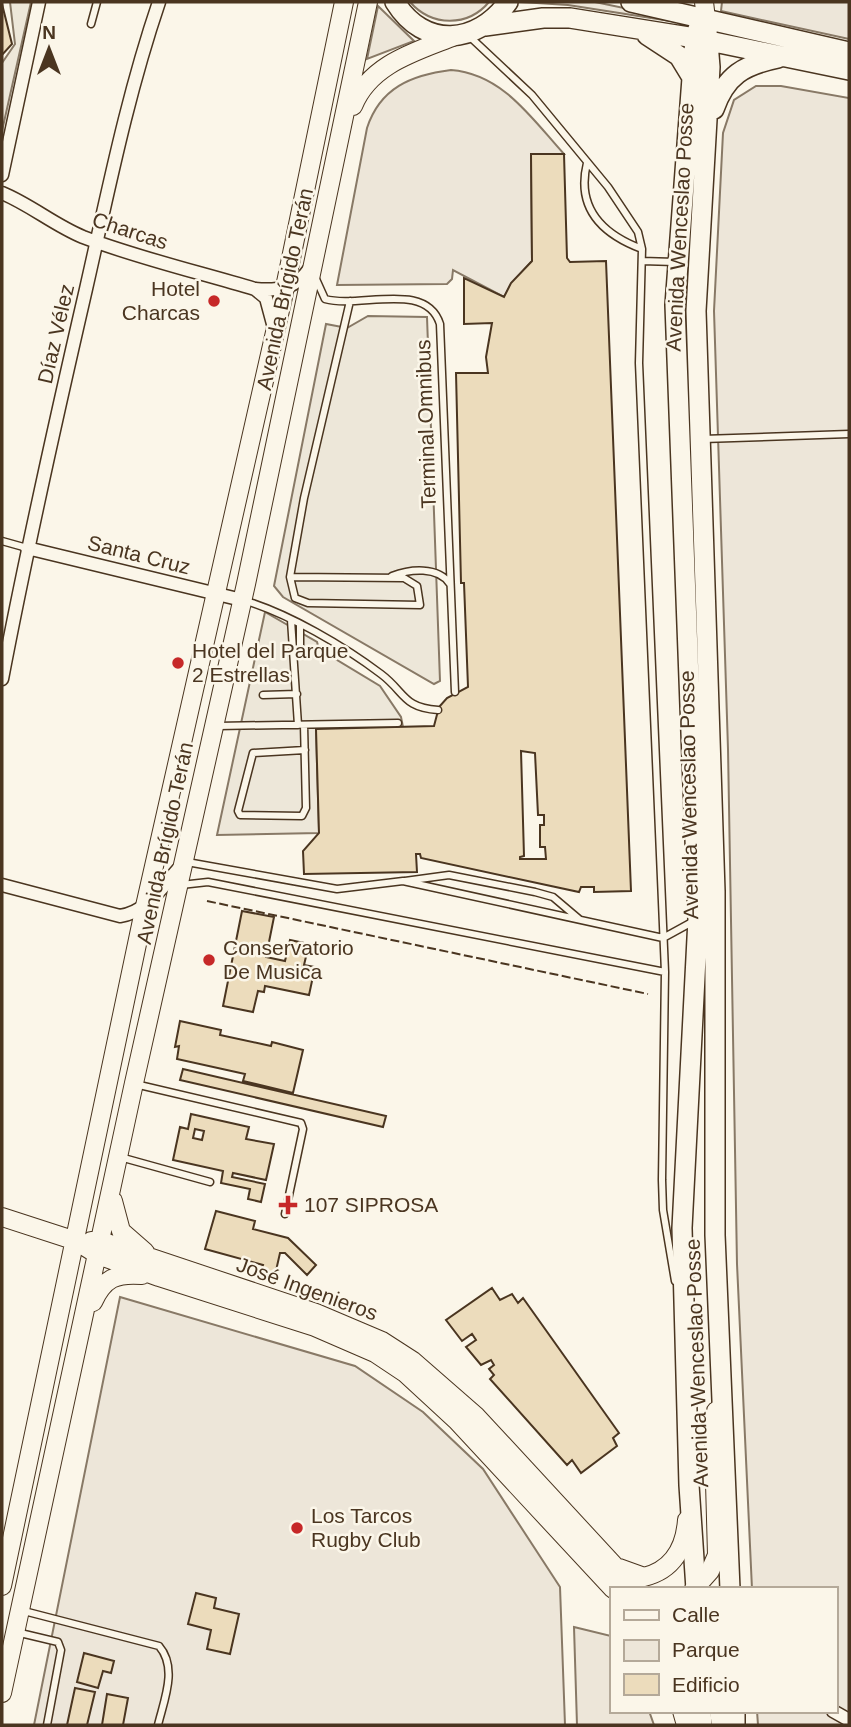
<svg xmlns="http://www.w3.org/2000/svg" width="851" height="1727" viewBox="0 0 851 1727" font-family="Helvetica,sans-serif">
	<rect width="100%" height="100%" fill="#fbf6e9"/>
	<path fill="#ede6d9" stroke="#887966" stroke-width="2" d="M410 2H489C468 27 432 27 410 2Z
		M521 2H595L677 19V22L568 5Z
		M722 2H849V39L721 11Z
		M378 6 414 41 367 59Z
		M451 70C503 74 532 119 564 154L531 155 532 261 512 283 504 297 453 270 452 279 447 284 337 285 367 128C380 88 411 75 451 70Z
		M756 86H781L849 98V1725H758L757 1711H835V1589H752L737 1264 728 749 714 311 723 133 734 100Z
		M120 1297 355 1366 423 1412 483 1469 560 1587 565 1725H34Z
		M574 1627 611 1636V1711H649L654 1725H577Z"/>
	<path fill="#ede7d9" stroke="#887966" stroke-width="2" d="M10 2H31L2 131V63L15 44Z
		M368 316 427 317 440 681 434 684 283 597 274 586 326 324 347 328Z
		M265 612 317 642 319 649 380 686 401 717 403 727 316 729 319 833 217 835Z"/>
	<path fill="#ecdcbc" stroke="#4a3520" stroke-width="2" fill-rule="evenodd" d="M2 4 12 44 2 55Z
		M531 154H564L567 258 570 262 606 261 631 891 594 892V887H581L579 892 421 858 420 854H416L417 872 304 874 303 851 319 833 316 729 434 726 439 707 447 698 468 687 464 583H461L456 373H488L486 357 492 323 464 324V278L504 297 511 283 532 261ZM521 751 535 753 538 815H544V825H540V847H545L546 859H520V857L524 856Z
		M242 911 274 917 266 957 285 961 290 940 309 944 304 965 315 967 309 995 265 986 264 992 258 991 253 1012 223 1006Z
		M180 1021 221 1030 220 1035 271 1046 272 1042 303 1050 293 1093 243 1081 245 1074 177 1059 179 1046 175 1047Z
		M183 1069 386 1116 383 1127 180 1080Z
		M191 1114 249 1127 246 1139 274 1144 266 1180 233 1173 232 1177 265 1184 261 1202 248 1199 250 1189 221 1183 223 1171 173 1160 180 1127 188 1129ZM195 1129 204 1131 202 1140 193 1138Z
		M216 1211 255 1221 253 1229 288 1238 316 1265 307 1275 285 1253H280L275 1275 261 1271 263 1265 205 1249Z
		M492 1288 500 1300 512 1294 518 1303 523 1298 619 1433 613 1438 617 1446 581 1473 572 1460 567 1465 490 1379 494 1375 489 1369 494 1365 491 1360 481 1365 466 1347 476 1340 472 1334 462 1341 446 1320Z
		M196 1593 216 1598 214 1608 239 1614 230 1654 207 1649 211 1630 188 1624Z
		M84 1653 114 1661 111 1673 103 1671 98 1688 77 1682Z
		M75 1688 95 1692 87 1725H67Z
		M107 1694 128 1698 123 1725H102Z"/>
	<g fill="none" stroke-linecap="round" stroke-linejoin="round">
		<g stroke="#4a3520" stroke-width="9">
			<path id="lane" d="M91 24 97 2
				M468 35 532 95 608 187 638 232 642 249 639 363 665 972 662 1180 663 1210 675 1281
				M587 163C576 208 602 234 642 249
				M642 261 675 262
				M316 279 325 299C360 309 426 280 440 324L455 692
				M703 439 849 434
				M2 541 27 548
				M392 576C410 569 438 566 450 584
				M290 577 404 578 417 586 420 605 308 603 295 598 290 577 304 498 350 301
				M246 601C289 614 344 646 381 674 405 692 403 708 438 710
				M291 620 298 725
				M296 656 300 647V625
				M263 695 297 694
				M304 725 306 808 302 816 240 815 238 811 253 753 305 750
				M218 726 398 723
				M187 862 337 889 403 881 663 938 694 921
				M405 881 449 875 535 892 553 897 579 919
				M181 885 208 882 665 972
				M135 1084 301 1123 303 1129 285 1214
				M120 1157 210 1182
				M20 1610 159 1646C178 1668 164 1700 158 1725
				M16 1632 58 1642 61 1650 47 1725"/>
		</g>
		<g stroke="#4a3520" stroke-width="15">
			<path id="street" d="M2 175 39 2
				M2 193C31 205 54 225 83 237 138 258 198 272 255 289 278 291 296 289 310 268
				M255 289 266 298 273 324
				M27 548 242 600
				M2 679C27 548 56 419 86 289 108 192 127 96 159 2
				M2 885 120 916C149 912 164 883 183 864
				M833 1711 849 1720"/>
		</g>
		<g stroke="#4a3520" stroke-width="20">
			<path id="secondary" d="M704 2 706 19
				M353 106C370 64 415 52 455 36
				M113 1201 121 1231 145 1252
				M2 1217 76 1241 98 1255 159 1277 315 1327 375 1353 405 1373 457 1421 613 1589
				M91 1241H101L316 1313 382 1341 413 1361 476 1416 636 1589
				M93 1302C104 1278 116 1273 142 1275
				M619 1568 644 1577C673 1570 685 1548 687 1520
				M2 1586 145 906 283 297 344 2
				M694 1589 710 1571 717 1555 714 1446 716 1411
				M2 1693 134 1083 246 584 368 2
				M682 1711 686 1725
				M719 1711 721 1725"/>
		</g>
		<g stroke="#4a3520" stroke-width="22">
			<path id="primary" d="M395 2C424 49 477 45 508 2
				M631 2 849 52
				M706 19 710 67 696 311 715 891V1235L730 1589
				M485 26 543 18H570L695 38 849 70
				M647 35 679 56 693 79
				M714 109C726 75 744 65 778 58
				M696 1589 689 1485 682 1228 698 919 675 305 695 38 699 26 706 19
				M701 1711 702 1725
				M735 1711V1725"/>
		</g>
		<use href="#lane" stroke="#fbf6e9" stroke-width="6"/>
		<use href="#street" stroke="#fbf6e9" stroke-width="12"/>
		<use href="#secondary" stroke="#fbf6e9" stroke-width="18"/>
		<use href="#primary" stroke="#fbf6e9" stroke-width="19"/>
		<path stroke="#4a3520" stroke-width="2" stroke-dasharray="9 3.5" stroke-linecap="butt" d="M207 901 648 994"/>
	</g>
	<g fill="#c62828" stroke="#fbf6e9" stroke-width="2.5">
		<circle cx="214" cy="301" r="7"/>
		<circle cx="178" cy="663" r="7"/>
		<circle cx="209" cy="960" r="7"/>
		<path d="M284.5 1194.5h7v7h7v7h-7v7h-7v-7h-7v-7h7z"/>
		<circle cx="297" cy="1528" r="7"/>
	</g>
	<g text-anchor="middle" stroke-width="5" stroke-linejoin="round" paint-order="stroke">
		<g font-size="21" fill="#4a3520" stroke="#fbf6e9">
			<text transform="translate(680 227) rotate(-87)" y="7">Avenida Wenceslao Posse</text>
			<text transform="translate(130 231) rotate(18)" y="7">Charcas</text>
			<text transform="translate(285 289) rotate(-78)" y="7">Avenida Brígido Terán</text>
			<text transform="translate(56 334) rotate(-77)" y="7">Díaz Vélez</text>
			<text transform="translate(426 424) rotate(-92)" y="7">Terminal Omnibus</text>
			<text transform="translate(139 555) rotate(14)" y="7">Santa Cruz</text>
			<text transform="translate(689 795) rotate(-91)" y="7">Avenida Wenceslao Posse</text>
			<text transform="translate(165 843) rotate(-78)" y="7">Avenida Brígido Terán</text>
			<text transform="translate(307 1289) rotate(20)" y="7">José Ingenieros</text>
			<text transform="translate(697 1363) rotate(-92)" y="7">Avenida Wenceslao Posse</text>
		</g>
		<g font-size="21" fill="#4a3520" stroke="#fbf6e9" text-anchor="start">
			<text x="200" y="296" text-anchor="end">Hotel<tspan x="200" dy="24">Charcas</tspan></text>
			<text x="192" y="658">Hotel del Parque<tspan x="192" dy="24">2 Estrellas</tspan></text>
			<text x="223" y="955">Conservatorio<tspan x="223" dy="24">De Musica</tspan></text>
			<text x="304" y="1212">107 SIPROSA</text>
			<text x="311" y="1523">Los Tarcos<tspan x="311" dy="24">Rugby Club</tspan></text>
		</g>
	</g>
	<rect width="851" height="1727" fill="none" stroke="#4a3520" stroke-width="7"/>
	<rect x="610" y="1587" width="228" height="126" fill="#fbf6e9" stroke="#b4a999" stroke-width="2"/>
	<rect x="624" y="1610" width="35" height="10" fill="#fbf6e9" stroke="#b4a999" stroke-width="2"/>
	<text x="672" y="1622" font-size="21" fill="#4a3520">Calle</text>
	<rect x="624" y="1640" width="35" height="21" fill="#ede6d9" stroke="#b4a999" stroke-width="2"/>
	<text x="672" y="1657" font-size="21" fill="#4a3520">Parque</text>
	<rect x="624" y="1674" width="35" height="21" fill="#ecdcbc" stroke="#b4a999" stroke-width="2"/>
	<text x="672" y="1692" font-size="21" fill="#4a3520">Edificio</text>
	<g transform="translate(49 49)" stroke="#fbf6e9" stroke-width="5" paint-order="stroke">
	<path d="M0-5L12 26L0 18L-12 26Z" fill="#4a3520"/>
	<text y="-10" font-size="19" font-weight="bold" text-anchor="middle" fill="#4a3520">N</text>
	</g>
</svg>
